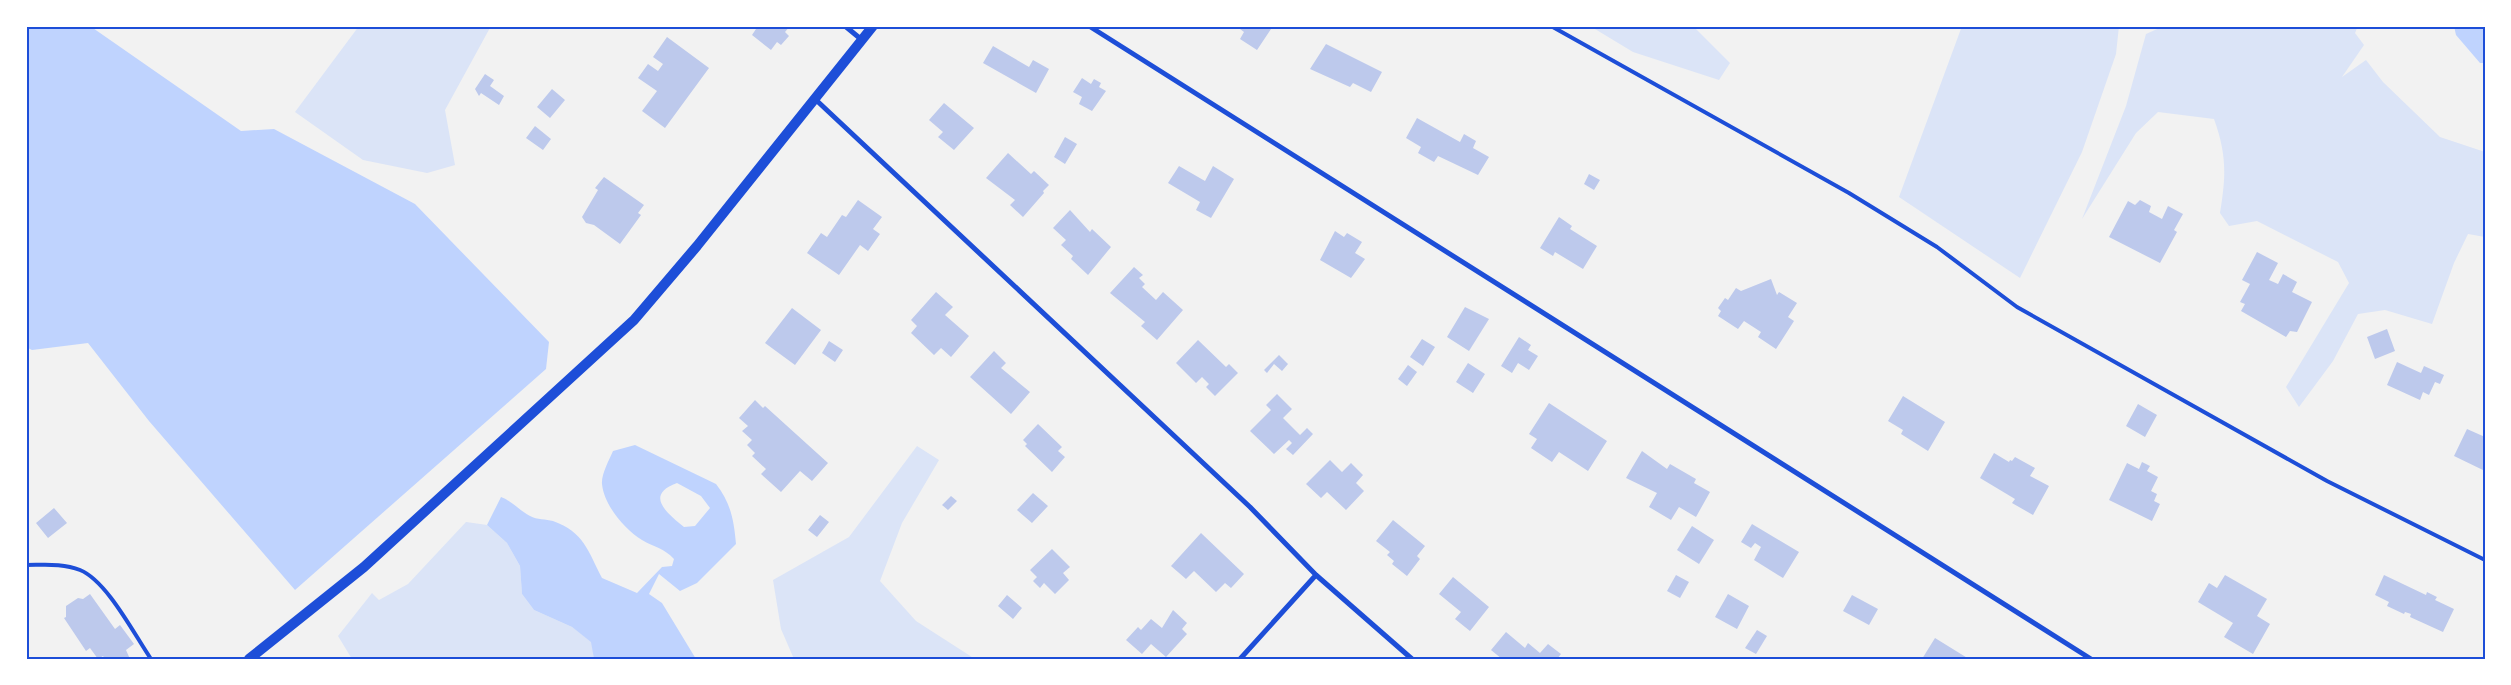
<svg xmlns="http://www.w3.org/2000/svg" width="2511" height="685" viewBox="0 0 2511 685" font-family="Figtree,sans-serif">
	<rect width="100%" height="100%" fill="#f2f2f2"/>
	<path fill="#dbe4f7" d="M359 26H491L445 110 455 165 427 173 363 160 295 112Z
		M1590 26H1693L1730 63 1719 80 1633 52Z
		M1962 26H2119L2116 54 2082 152 2020 278 1899 197Z
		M2164 26H2358L2355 33 2364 45 2342 77 2366 60 2383 82 2440 137 2485 152V237L2468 234 2454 263 2432 324 2385 310 2358 314 2333 361 2299 407 2286 387 2349 283 2338 262 2257 221 2229 226 2220 213C2226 176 2227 155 2214 119L2158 112 2136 133 2082 219 2126 106 2146 34Z
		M917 446 939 460 902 523 880 581 916 621 975 659H794L781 629 773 580 849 537Z
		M466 522 487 525 507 543 520 566 522 594 534 610 572 627 592 642 594 659H352L338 636 372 593 379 600 408 584Z"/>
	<path fill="#bfd3fe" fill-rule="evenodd" d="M26 26H90L241 131 274 129 415 204 549 342 546 369 295 590 149 421 88 343 32 350 26 347Z
		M2454 26H2485V63H2480L2456 35Z
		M635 445 716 484C731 503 734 521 736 544L697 583 680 591 659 574 649 594 662 603 696 659H594L591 642 572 627 534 610 522 594 520 566 507 543 487 525 501 497C512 501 520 511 530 516 537 520 546 519 553 521 584 532 588 551 602 578L637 593 662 567 672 566 674 559C664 548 654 547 642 540 624 529 604 505 602 484 601 475 609 460 613 451ZM677 483 701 496 710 508 695 526 684 527C667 513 644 495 677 483Z"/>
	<path fill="#bdc9ec" d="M758 26H790L785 32 789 36 781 45 777 42 771 50 752 35Z
		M1236 26H1273L1257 50 1240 39 1244 32Z
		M667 37 709 68 665 128 642 111 657 91 638 78 648 64 658 71 663 64 653 57Z
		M1326 44 1382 72 1371 92 1353 83 1350 87 1310 69Z
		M993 46 1029 67 1033 60 1049 69 1036 93 983 63Z
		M485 74 494 80 490 86 504 96 499 105 481 93 479 96 475 89Z
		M1082 78 1091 84 1094 79 1101 83 1099 87 1106 91 1092 111 1079 104 1082 97 1073 92Z
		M552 89 565 100 550 118 537 107Z
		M944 103 974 128 954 150 938 137 943 132 929 120Z
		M1417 118 1460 142 1464 134 1476 141 1473 148 1489 157 1478 175 1438 156 1434 162 1418 153 1421 147 1406 138Z
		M535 126 551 139 543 150 526 138Z
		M1065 137 1077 144 1065 164 1054 157Z
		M1008 153 1031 174 1034 171 1049 185 1043 191 1044 193 1023 217 1010 205 1015 200 986 178Z
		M1179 166 1205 181 1213 166 1234 179 1211 218 1196 210 1200 202 1168 183Z
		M1589 174 1600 180 1594 190 1584 184Z
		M604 177 644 205 638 213 641 215 620 244 594 225 586 223 582 217 598 190 595 188Z
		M858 200 882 217 873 229 880 234 868 251 860 245 839 275 807 253 821 233 827 237 842 215 846 217Z
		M2140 200 2151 206 2149 212 2162 219 2168 206 2183 214 2174 230 2177 232 2160 263 2109 237 2128 201 2135 205Z
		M1070 210 1090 232 1092 229 1111 247 1088 275 1071 259 1073 256 1061 245 1066 240 1053 228Z
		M1559 217 1572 226 1570 229 1597 246 1583 269 1555 252 1553 256 1540 248Z
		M1335 231 1344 237 1347 233 1362 242 1355 253 1365 259 1351 278 1320 260Z
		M2257 252 2278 263 2269 280 2278 284 2283 274 2297 282 2292 292 2312 302 2297 332 2290 331 2286 337 2241 311 2245 304 2240 302 2250 284 2242 280Z
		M1134 267 1143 275 1139 278 1145 284 1142 287 1156 300 1163 292 1183 310 1157 340 1141 326 1145 322 1110 293Z
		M1771 279 1777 295 1779 292 1797 303 1788 317 1794 321 1776 349 1758 337 1761 332 1744 321 1738 329 1718 316 1721 311 1718 308 1725 298 1728 300 1736 288 1741 291Z
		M936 292 953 307 945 315 969 336 951 357 941 348 934 355 911 333 917 326 911 320Z
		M1465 307 1489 319 1469 351 1447 337Z
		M792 308 821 330 795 365 765 343Z
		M2387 329 2395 351 2375 359 2367 337Z
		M1519 337 1531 345 1528 350 1538 356 1529 370 1518 363 1512 373 1501 366Z
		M1422 339 1435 347 1423 366 1410 357Z
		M1198 340 1226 367 1229 364 1238 373 1215 396 1206 387 1209 384 1202 377 1196 383 1176 363Z
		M829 341 843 350 835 362 822 353Z
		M994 351 1006 363 1001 368 1030 392 1011 414 970 377Z
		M1279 355 1288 364 1282 371 1274 364 1267 373 1264 370Z
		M2397 362 2421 373 2424 366 2444 375 2440 384 2435 382 2429 395 2423 392 2420 400 2387 385Z
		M1468 363 1485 374 1473 393 1456 382Z
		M1408 365 1417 372 1407 386 1398 379Z
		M1277 394 1292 409 1283 418 1300 435 1307 428 1313 434 1293 455 1286 449 1292 443 1289 440 1274 454 1250 431 1271 410 1266 405Z
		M1903 396 1945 422 1928 451 1901 434 1903 430 1888 421Z
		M755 400 763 408 765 406 828 463 812 481 800 471 781 492 761 474 766 469 752 456 755 453 747 445 752 440 742 431 748 426 739 418Z
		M1549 403 1607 441 1588 471 1559 452 1552 462 1531 448 1537 439 1529 434Z
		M2138 404 2157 415 2145 437 2126 426Z
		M1038 424 1062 447 1058 451 1065 457 1052 472 1025 446 1027 444 1023 440Z
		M2467 429 2485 437V471L2454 456Z
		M1642 451 1667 469 1670 464 1696 479 1694 483 1710 492 1696 517 1679 507 1671 520 1649 507 1657 493 1626 478Z
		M1994 453 2009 462 2010 460 2012 461 2015 457 2035 468 2030 476 2049 486 2033 515 2012 503 2015 499 1980 478Z
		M1330 460 1342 472 1351 463 1363 475 1356 483 1364 491 1346 510 1327 492 1321 498 1306 484Z
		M2142 462 2150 466 2147 471 2158 477 2151 491 2157 494 2154 501 2160 504 2152 521 2109 500 2127 463 2139 469Z
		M1033 493 1048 506 1032 523 1017 510Z
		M951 496 957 501 948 510 942 505Z
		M54 508 67 523 48 538 36 523Z
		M820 515 829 522 817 537 808 530Z
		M1393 520 1425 546 1417 556 1420 559 1407 576 1392 564 1394 561 1387 555 1390 552 1376 541Z
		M1752 524 1799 552 1783 578 1754 560 1761 547 1755 543 1751 548 1741 542Z
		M1692 526 1714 540 1699 564 1677 550Z
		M1201 533 1244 574 1231 588 1225 583 1216 592 1194 571 1186 579 1171 566Z
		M1052 549 1070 567 1063 573 1069 580 1055 594 1044 583 1040 588 1033 581 1037 577 1030 570Z
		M1676 575 1689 582 1680 598 1667 591Z
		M2225 575 2267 599 2257 616 2270 624 2253 654 2224 637 2233 623 2198 602 2209 583 2217 588Z
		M2384 575 2426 595 2427 592 2437 597 2435 600 2454 609 2443 632 2410 617 2411 614 2405 612 2404 614 2387 606 2389 602 2375 595Z
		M1453 577 1489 607 1470 631 1455 619 1461 612 1439 594Z
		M90 594 115 629 120 625 134 644 126 650 130 659H105L103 656 98 659 90 648 86 651 64 618 66 617V606L78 598 83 599Z
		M1728 594 1749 606 1737 629 1715 617Z
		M1007 595 1022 608 1013 619 998 606Z
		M1852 595 1878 609 1869 625 1843 611Z
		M1173 610 1187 623 1182 629 1187 634 1166 657 1151 644 1142 654 1126 640 1138 627 1141 630 1151 619 1162 628Z
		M1757 630 1767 636 1756 654 1745 648Z
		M1506 632 1525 648 1528 643 1540 653 1548 644 1561 654 1557 659H1502L1491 650Z
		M1935 638 1969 659H1922Z"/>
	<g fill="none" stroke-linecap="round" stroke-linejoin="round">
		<path stroke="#1d4ed8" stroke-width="4" d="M1551 26 1849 193 1937 247 2017 307 2327 481 2485 560
			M26 565C44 565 63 563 80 570 107 581 134 634 151 659"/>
		<path stroke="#1d4ed8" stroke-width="5" d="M845 26 862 40
			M1089 26 2091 659
			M815 99 1250 507 1316 575 1412 659
			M1240 659 1316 575"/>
		<path stroke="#1d4ed8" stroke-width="10" d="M249 659 364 567 634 320 697 246 873 26"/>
	</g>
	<rect width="2511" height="685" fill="none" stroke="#ffffff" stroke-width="55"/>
	<rect x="28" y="28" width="2456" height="630" fill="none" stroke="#1d4ed8" stroke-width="2"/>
</svg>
